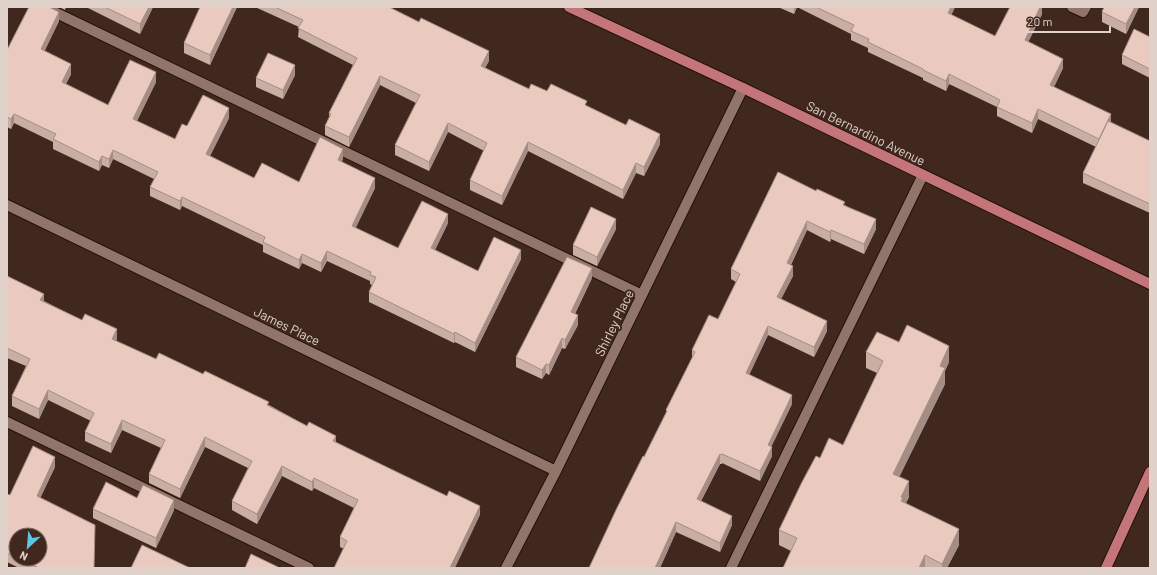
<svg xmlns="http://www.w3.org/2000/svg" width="1157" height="575" viewBox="0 0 1157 575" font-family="Barlow,sans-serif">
	<rect width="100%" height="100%" fill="#40281f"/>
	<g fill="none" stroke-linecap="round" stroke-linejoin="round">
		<g stroke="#251008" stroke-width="12">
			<path id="minor" d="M44 7 642 295
				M1072 7 1083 12 1086 7
				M7 205 556 471
				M7 422 309 568
				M506 568 556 471 743 88
				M731 568 923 175"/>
		</g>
		<g stroke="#251008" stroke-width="12">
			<path id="major" d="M569 7 743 88 1150 284
				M1106 568 1150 472"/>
		</g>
		<use href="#minor" stroke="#91756a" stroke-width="10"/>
		<use href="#major" stroke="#c3757a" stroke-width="10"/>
	</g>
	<path fill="#c9aea3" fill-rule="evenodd" d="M59 7H66L65 10Z
		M86 7H153L140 34Z
		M237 7 210 65 184 53V43Z
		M255 7H389L489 61 485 68 529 89 547 91 587 106 660 144 644 176 636 173 623 199 528 151 502 205 470 190V180L484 151 448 132 429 171 395 155V145L416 103 380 85 349 147 325 135V126L329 117V113L353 65 298 37 299 27Z
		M778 7H955L951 15 995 36 1042 7V14L1028 42 1063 68 1054 87 1111 122 1150 141V213L1083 183V173L1096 147 1038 119 1032 133 997 116V107L949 84 946 91 923 80V78L868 52V48L851 40V34L797 7 794 14Z
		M1139 7 1126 34 1102 22V12Z
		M59 21 44 51 71 74 66 84 108 105 156 82 137 121 175 139 187 126 229 118 210 156 254 178 299 182 343 158 342 162 375 188 355 228 398 248 448 223 435 250 478 271 521 259 475 352 455 342 454 343 369 302V292L372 285 370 284V281L327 261 321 272 302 263 299 269 263 252V245L182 206 180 210 150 196V187L154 179 113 159 109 168 102 165 99 171 53 149V142L14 123 11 129 7 127V50Z
		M1150 37V78L1122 64V55Z
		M295 75 283 99 256 87V78Z
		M778 172 845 205 876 229 864 254 831 239 830 242 807 230 791 265 793 276 781 299 827 331 814 357 768 335 749 374 792 404 771 446 772 456 760 481 722 463V464H720L701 501 732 525 720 552 676 532 660 568H589L644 457 666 413V410L692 358V350L718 319 736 282 731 279V269Z
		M616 229 597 266 573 255V245Z
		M7 276 44 301 117 339 116 341 156 359 269 405 336 442 480 515 344 549 340 547V537L354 508 314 488 312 491 282 476 257 524 232 510V501L248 468 205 447 180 498 149 483V474L161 448 122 430 111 453 85 441V432L91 421 48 400 39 419 12 406V396L26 366 7 358Z
		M592 278 575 314 578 325 565 349 562 348 549 375 546 373 542 379 516 367V357Z
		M899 342 949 362 945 371V384L899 477 909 497 906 503 959 545 947 568H783L791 551 779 545V530L820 458 843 445 877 373 866 368V352Z
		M55 467 40 498 94 568H19L7 562V494L10 495ZM16 535 40 559H16Z
		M137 498 174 510 156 548 93 518V509Z"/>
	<path fill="#a48d85" d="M149 7H153L140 34V24Z
		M233 7H237L210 65V55Z
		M794 7H797L794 14Z
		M951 7H955L948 23V13Z
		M1040 7H1042V14L1025 49V40Z
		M1135 7H1139L1126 34V24Z
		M59 12V21L41 59V49Z
		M489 51V61L481 75V66Z
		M1063 59V68L1050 95V85Z
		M71 64V74L62 92V82Z
		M295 65V75L283 99V90Z
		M156 72V82L133 129V119Z
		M949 74V84L946 91V81Z
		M380 76V85L349 147V137Z
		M229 108V118L206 164V154Z
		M1038 109V119L1032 133V123Z
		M14 114V123L11 129V119Z
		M1111 114V124L1099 148V139Z
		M448 123V132L429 171V162Z
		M660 134V144L644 176V167Z
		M528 142V151L502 205V196Z
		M343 149V158L338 169V160Z
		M113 150V159L109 168V159Z
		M102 156V165L99 171V162Z
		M636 163V173L623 199V190Z
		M375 178V188L352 236V226Z
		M182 197V206L180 210V201Z
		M448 214V223L431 258V248Z
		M616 219V229L597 266V257Z
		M876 219V229L864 254V244Z
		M807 221V230L787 272V263Z
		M831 230V239L830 242V232Z
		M521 250V259L475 352V343Z
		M327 251V261L321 272V263Z
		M302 254V263L299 269V260Z
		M793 266V276L777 307V297Z
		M592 268V278L571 321V312Z
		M44 294V303L40 300Z
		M578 315V325L565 349V340Z
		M827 321V331L814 357V347Z
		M768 326V335L746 382V373Z
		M117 329V339L112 349V339Z
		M455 332V342L454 343V334Z
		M562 338V348L549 375V365Z
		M949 346V362L945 371V384L893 490V474L940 366Z
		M546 364V373L542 379V370Z
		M48 390V400L39 419V409Z
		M792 395V404L768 454V445Z
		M122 420V430L111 453V444Z
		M336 436V445L333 441Z
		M205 437V447L180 498V489Z
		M772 447V456L760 481V471Z
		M720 454V464L697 509V499Z
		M55 457V467L37 505V496Z
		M282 466V476L257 524V514Z
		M314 478V488L312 491V482Z
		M909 481V497L903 509V513L901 497Z
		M174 500V510L156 548V538Z
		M480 506V515L455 568H450Z
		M732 516V525L720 552V543Z
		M676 522V532L660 568H655Z
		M959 529V545L947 568H942V564Z
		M925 555V568H919Z"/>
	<path fill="#eacabe" stroke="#a48d85" d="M29 7H49L59 12 41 49 71 64 62 82 108 105 130 60 156 72 133 119 175 139 182 124 187 126 203 95 229 108 206 154 254 178 262 163 299 182 320 137 343 149 338 160 375 178 352 226 398 248 422 201 448 214 431 248 478 271 494 237 521 250 475 343 455 332 454 334 369 292 376 277 370 275 371 272 327 251 321 263 302 254 299 260 263 242 265 237 182 197 180 201 150 187 158 172 113 150 109 159 102 156 99 162 53 139 56 134 14 114 11 119 7 117V50Z
		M105 7H149L140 24Z
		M200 7H233L210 55 184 43Z
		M275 7H389L419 22 421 18 489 51 481 66 529 89 531 84 547 91 551 84 587 101 585 105 626 125 629 119 660 134 644 167 636 163 623 190 528 142 502 196 470 180 487 143 448 123 429 162 395 145 420 95 380 76 349 137 325 126 331 114 329 113 357 58 298 28 303 20Z
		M816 7H951L948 13 995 36 1010 7H1040L1025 40 1063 59 1050 85 1111 114 1099 139 1038 109 1032 123 997 107 1000 100 949 74 946 81 923 70V69L868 42 869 39 851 31 854 25Z
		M1104 7H1135L1126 24 1102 12Z
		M1134 29 1150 37V69L1122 55Z
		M268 53 295 65 283 90 256 78Z
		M1108 121 1150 141V204L1083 173Z
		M778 172 816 191 817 189 845 202 843 205 876 219 864 244 831 230 830 232 807 221 787 263 793 266 777 297 827 321 814 347 768 326 746 373 792 395 768 445 772 447 760 471 722 454V455L720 454 697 499 732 516 720 543 676 522 655 568H589L616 510 643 456 644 457 667 411 666 410 695 352 692 350 709 315 718 319 740 274 731 269Z
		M591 207 616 219 597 257 573 245Z
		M567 257 592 268 571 312 578 315 565 340 562 338 549 365 546 364 542 370 516 357Z
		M7 276 44 294 40 300 82 320 85 314 117 329 112 339 156 359 159 353 203 374 205 371 269 402 267 405 307 426 309 422 336 436 333 441 401 474 447 496 449 491 480 506 450 568H334L347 541 340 537 358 500 314 478 312 482 282 466 257 514 232 501 252 461 205 437 180 489 149 474 165 440 122 420 111 444 85 432 94 413 48 390 39 409 12 396 30 359 7 348Z
		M907 325 949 346 940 366 945 368 893 474 909 481 901 497 903 498 901 501 959 529 942 564 925 555 919 568H783L797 538 779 530 802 482 816 456 820 458 829 438 843 445 883 361 866 352 877 332 899 342Z
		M33 446 55 457 37 496 95 525 94 568H39L20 559H40V535H16V557L7 553V494L10 495Z
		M106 482 137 498 143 485 174 500 156 538 93 509Z
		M142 545 190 568H131Z
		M251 554 278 567 277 568H245Z"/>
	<g text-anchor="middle" stroke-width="4" stroke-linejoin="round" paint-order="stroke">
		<g font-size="13" fill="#e0d1cb" stroke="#40281f">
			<text transform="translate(866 133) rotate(26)" y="5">San Bernardino Avenue</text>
			<text transform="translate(614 323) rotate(-64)" y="5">Shirley Place</text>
			<text transform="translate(287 326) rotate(26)" y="5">James Place</text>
		</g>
	</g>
	<rect width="1157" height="575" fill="none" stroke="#e0d1cb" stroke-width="16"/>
	<g transform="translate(28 547) rotate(206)"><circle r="19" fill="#40281f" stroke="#806c64"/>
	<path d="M0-3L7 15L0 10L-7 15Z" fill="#59c8e4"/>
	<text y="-6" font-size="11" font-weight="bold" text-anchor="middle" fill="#e0d1cb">N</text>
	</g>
	<path d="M1021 26v6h89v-6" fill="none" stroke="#e0d1cb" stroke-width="2"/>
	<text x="1027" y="26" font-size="12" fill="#e0d1cb" stroke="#40281f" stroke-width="3" paint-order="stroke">20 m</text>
</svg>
